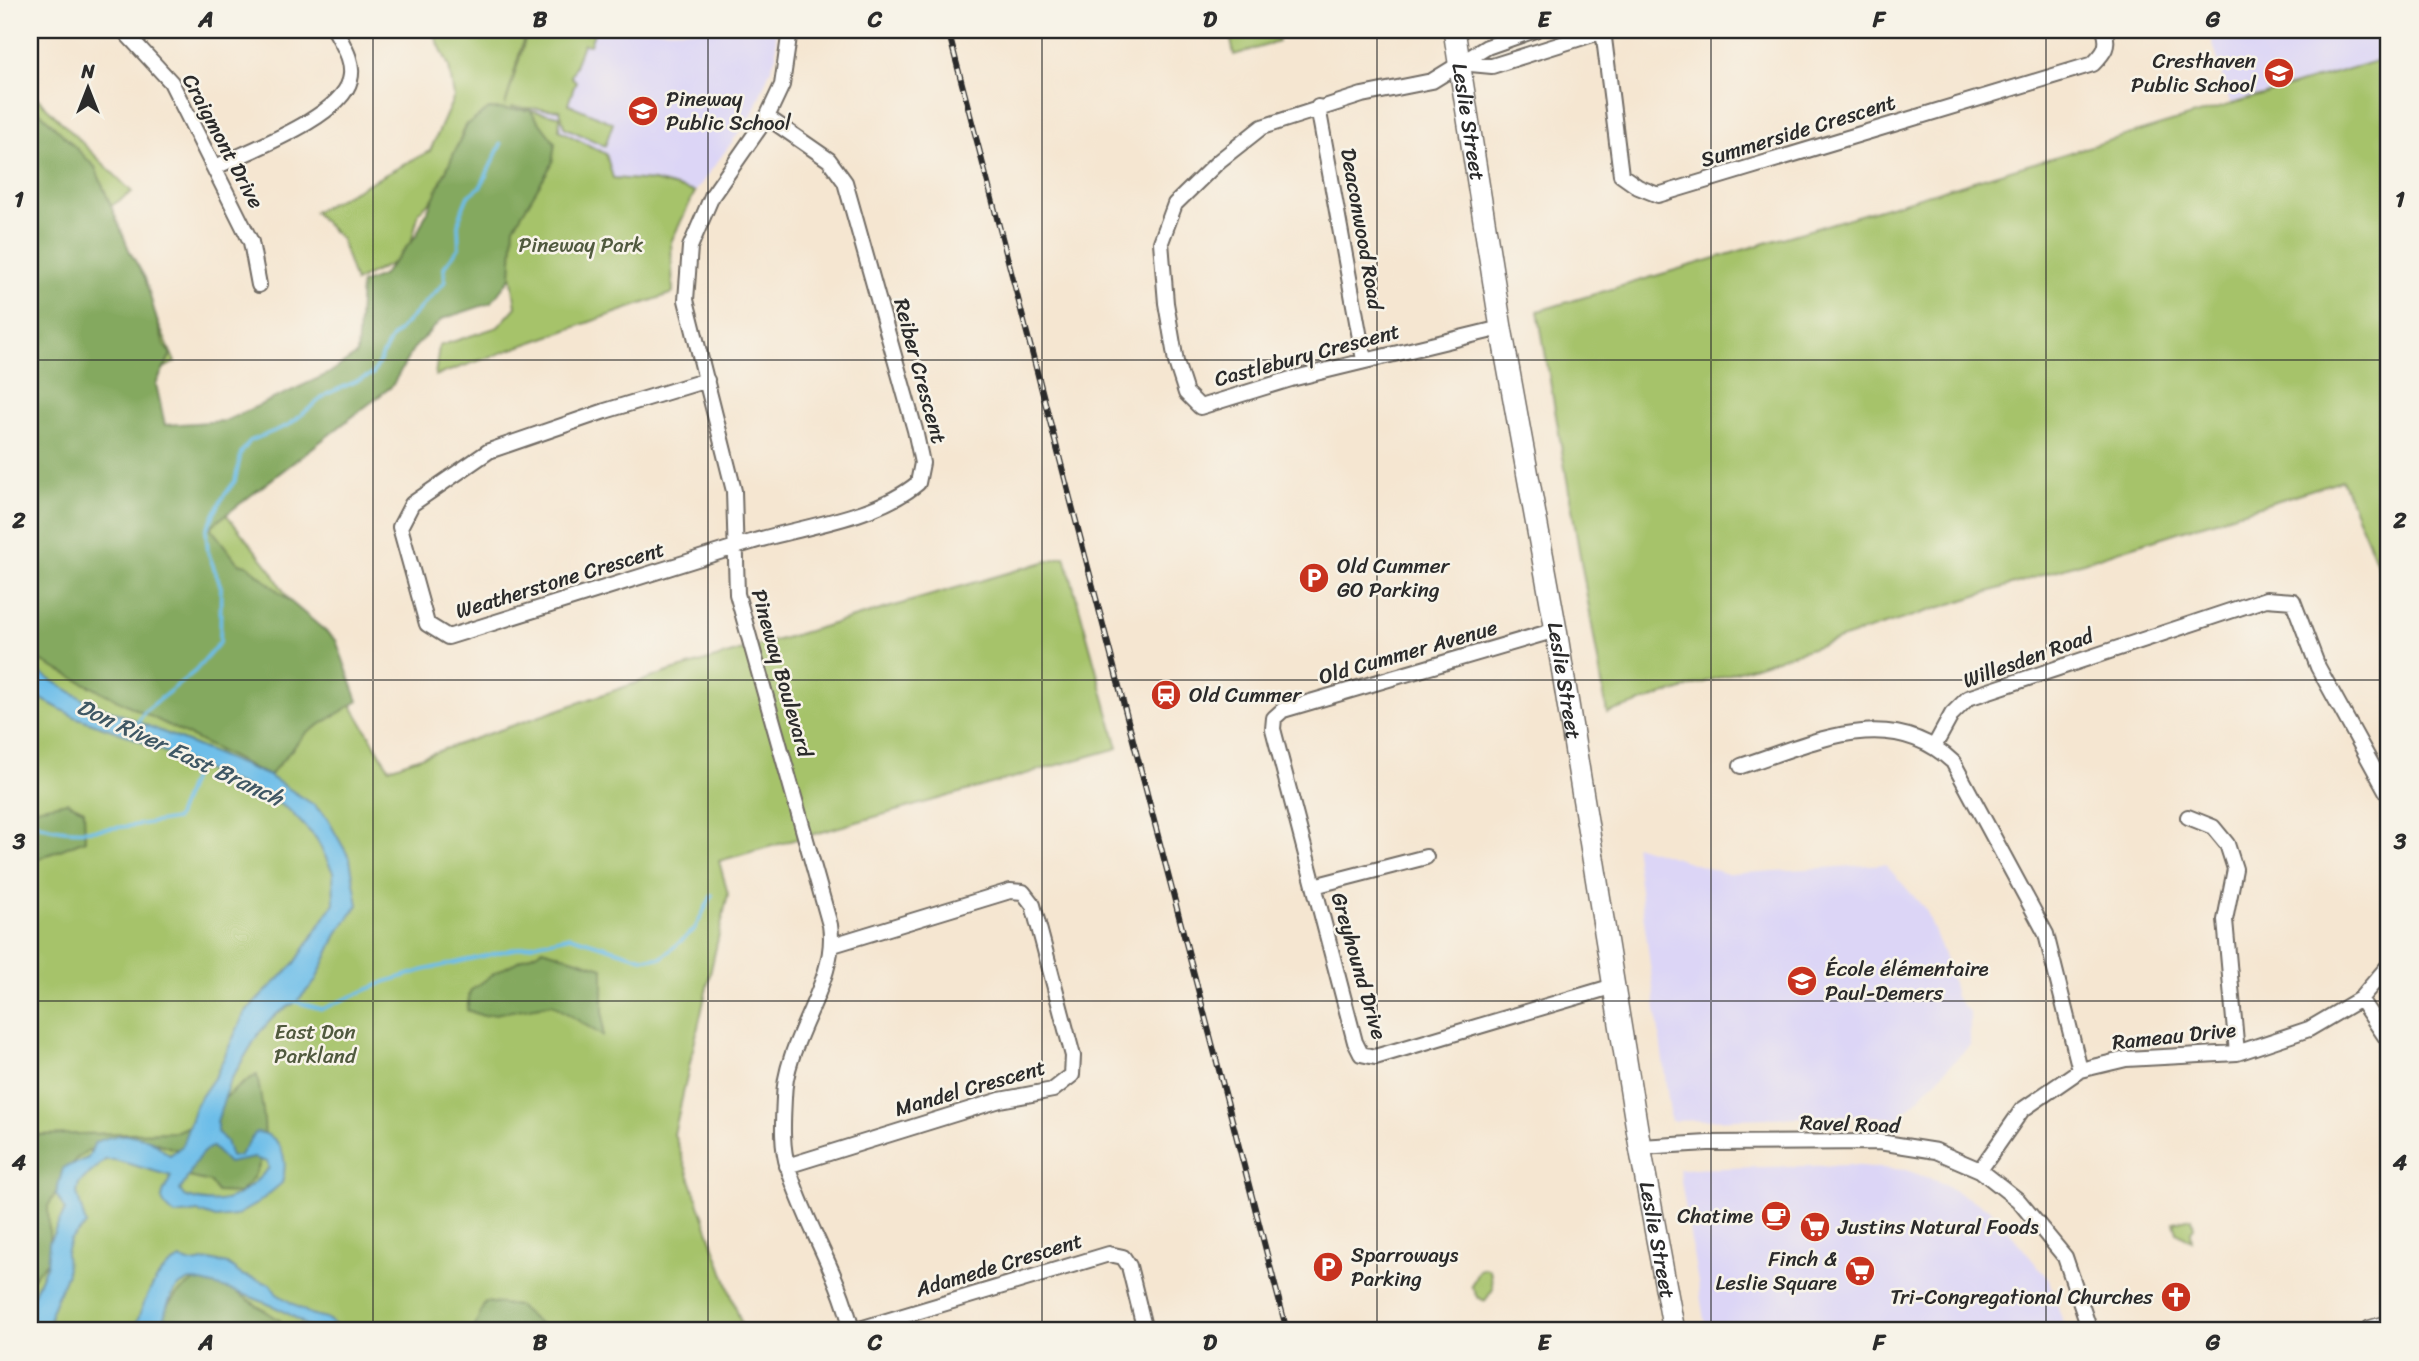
<svg xmlns="http://www.w3.org/2000/svg" width="2419" height="1361" viewBox="0 0 2419 1361" font-family="Sriracha,sans-serif">
	<rect width="100%" height="100%" fill="#f7f3e8"/>
	<filter id="ink" filterUnits="userSpaceOnUse"><feTurbulence type="fractalNoise" baseFrequency=".0143" numOctaves="2"/><feDisplacementMap in="SourceGraphic" scale="14" xChannelSelector="R" yChannelSelector="G"/><feConvolveMatrix kernelMatrix="1 2 1 2 8 2 1 2 1" color-interpolation-filters="sRGB"/></filter>
	<filter id="wash" filterUnits="userSpaceOnUse"><feTurbulence type="fractalNoise" baseFrequency=".00686" numOctaves="4" result="noise"/><feDisplacementMap in="SourceGraphic" scale="28" xChannelSelector="R" yChannelSelector="G"/><feGaussianBlur stdDeviation="1.57" result="paint"/><feColorMatrix in="noise" values="0 0 0 0 0 0 0 0 0 0 0 0 0 0 0 0 0 1.4 0 .05"/><feComposite in="paint" operator="in"/></filter>
	<g filter="url(#wash)">
		<rect width="100%" height="100%" fill="#f5e6d1"/>
		<path fill="#dcd5f6" d="M526 30H776V56L752 115 695 192 654 181 613 178 606 154 504 106Z
			M2209 30H2389V57L2230 103Z
			M1634 845 1728 874 1885 864 1926 910 1948 965 1955 997 1970 1013V1045L1898 1119 1865 1115 1671 1121Z
			M1848 1165 1906 1170 1937 1181 1992 1211 2049 1280 2066 1331H1706L1679 1169Z"/>
		<path fill="#a6c36a" stroke="#68774a" stroke-width="2" d="M432 30H526L505 106 528 30H595L590 45 583 44 571 77 576 81 568 104 613 123 605 146 564 127 560 110 511 107 560 116 559 130 606 154 613 178 654 181 695 192 671 242 673 293 435 376 439 346 498 327 516 307 501 208 498 120 466 124 438 194 419 212 408 255 355 282 341 239 314 212 430 151 454 97 449 66Z
			M1229 30H1276L1278 42 1234 55Z
			M2389 57V591L2342 480 1607 713 1538 311Z
			M30 91 132 192 108 208 175 362 144 379 162 434 271 570 389 768 668 672 1065 556 1118 748 719 861 728 894 674 1134 744 1331H30Z
			M2192 1218 2194 1228 2191 1231 2192 1241 2177 1232 2174 1222Z
			M1485 1268 1490 1270 1493 1289 1485 1301 1477 1297 1471 1286 1479 1270Z"/>
		<path fill="#84a95e" stroke="#586a44" stroke-width="2" d="M30 102 95 167 130 252 145 278 164 345 171 354 156 384 165 425 225 421 328 374 357 354 361 284 382 276 416 236 467 125 489 109 530 110 555 143 552 164 514 227 511 277 491 303 442 319 413 349 392 386 210 527 238 563 247 565 336 640 358 701 305 734 269 776 30 656Z
			M67 802 84 810 85 840 30 862V809Z
			M543 949 603 968V1036L552 1004 483 1016 467 1010 470 991 496 972Z
			M257 1075C264 1116 276 1162 239 1193L217 1192 210 1182 188 1177 181 1151 139 1137 87 1151 75 1160 48 1206 50 1258 30 1281V1135L174 1132C207 1122 226 1090 257 1075Z
			M200 1276 222 1283 281 1321 279 1331H147L176 1295Z
			M485 1302 518 1306 547 1331H473Z"/>
		<path fill="#6dbee9" stroke="#4c748a" stroke-width="2" fill-rule="evenodd" d="M30 667 83 699 269 776 314 805 327 818 350 859 358 905 338 932 315 982 296 1002 275 1015 259 1033 229 1083 217 1122V1132L226 1141 231 1157 239 1156 256 1132C282 1134 289 1160 282 1183L258 1203 235 1216 216 1218 198 1212 175 1215C153 1197 164 1195 171 1176L115 1160H105L79 1183 77 1193 86 1225 70 1240 66 1253 67 1273 51 1312 50 1331H30V1302L47 1264 49 1242 65 1210 56 1194 63 1168 88 1158 95 1142C115 1134 132 1132 151 1141 159 1145 162 1151 170 1155L182 1146 196 1104 216 1075 245 1012 295 963 334 903 333 872 316 838 289 810 269 798 129 736 75 717 30 693ZM212 1147 228 1163 254 1158 267 1162 269 1168C241 1197 224 1210 184 1196L180 1190C191 1176 195 1153 212 1147Z
			M181 1259 192 1263 210 1260 227 1264 242 1275 270 1284 277 1294 310 1314 326 1318 343 1331H312C289 1307 224 1286 191 1280 167 1287 168 1311 159 1331H134C142 1306 154 1269 181 1259Z"/>
		<g fill="none" stroke-linecap="round" stroke-linejoin="round">
			<path stroke="#6dbee9" stroke-width="3.5" d="M138 722 145 711 194 672 220 642 221 587 208 552 206 530 223 497 235 481 241 453 250 441 289 425 327 394 373 374 391 339 445 282 444 267 459 248 458 225 463 208 468 196 481 186 501 144
				M30 819C61 842 138 824 176 819L197 765
				M293 1001 322 1009 385 982 424 970 570 936 642 958H661L694 930 712 895
				M580 1331 581 1325"/>
		</g>
	</g>
	<g filter="url(#ink)">
		<g fill="none" stroke-linecap="round" stroke-linejoin="round">
			<g stroke="#726c65" stroke-width="18">
				<path id="street" d="M123 30 171 82 251 242 259 285
					M790 30 782 85 767 117 712 196 690 247 686 300 734 491 737 594 830 925C839 982 785 1038 784 1098 783 1119 781 1147 788 1167 805 1224 839 1273 852 1331
					M1603 30 1621 175 1638 187 1658 195 2093 64C2104 53 2110 46 2104 30
					M1460 63 1492 66 1606 30
					M1318 107 1364 360
					M216 167C250 150 341 117 350 80 355 62 343 45 335 30
					M1501 328 1291 379 1200 407 1186 393 1176 362 1166 303 1161 242 1175 204 1219 161 1262 127 1362 95 1432 81 1487 47 1535 30
					M707 380 605 411 489 451 412 504 400 527 427 624 448 637C548 605 648 574 748 543 802 526 875 519 918 483L922 463 915 430 845 182 829 160 767 117
					M1556 630 1283 710 1274 718 1273 729 1355 1042 1361 1054 1375 1057 1614 986
					M1935 745 1952 714 1968 698 2266 599 2293 601 2318 667 2389 796
					M1741 766C1812 743 1890 703 1953 762L2046 934 2080 1070
					M2188 817 2213 827 2227 844 2235 869 2225 920 2237 1053
					M1314 886 1426 857
					M2360 999 2389 1042
					M1640 1147 1708 1143 1879 1142 1936 1151 1980 1170 2018 1200 2065 1257 2090 1331
					M787 1166 1000 1100 1053 1090 1072 1075 1073 1056 1033 905 1023 892 1010 891 833 945
					M1980 1170 2022 1110 2080 1070 2126 1059 2237 1053 2309 1029 2360 999 2389 965
					M853 1331 1109 1254 1123 1257 1129 1266 1145 1331"/>
			</g>
			<g stroke="#726c65" stroke-width="24">
				<g id="secondary">
					<path id="s1" d="M1454 30 1501 328 1556 630 1640 1147 1674 1331"/>
					<path d="M2371 1331 2389 1326"/>
				</g>
			</g>
			<use href="#street" stroke="#fff" stroke-width="14"/>
			<use href="#secondary" stroke="#fff" stroke-width="21"/>
			<g stroke="#2b2b2b" stroke-width="6">
				<path id="rail" d="M948 30 1287 1331"/>
			</g>
			<use href="#rail" stroke="#f7f3e8" stroke-width="3.5" stroke-dasharray="10" stroke-linecap="butt"/>
		</g>
	</g>
	<path fill="none" stroke="#2b2b2b" stroke-width="2" stroke-opacity="0.55" d="M373 30V1331M708 30V1331M1042 30V1331M1377 30V1331M1711 30V1331M2046 30V1331M30 360H2389M30 680H2389M30 1001H2389"/>
	<defs>
		<g id="school-disc" transform="scale(1.575)"><circle r="9.5" fill="#c8321e" stroke="#f7f3e8"/><path d="M0-5L7-2L0 1L-7-2ZM-4 1L0 2.5L4 1V4Q0 6-4 4Z" fill="#fff"/></g>
		<g id="parking-disc" transform="scale(1.575)"><circle r="9.5" fill="#c8321e" stroke="#f7f3e8"/><path d="M-3.5-5.5H1a3.5 3.5 0 0 1 0 7H-1V5.5H-3.5ZM-1-3.4V-.6H.8a1.4 1.4 0 0 0 0-2.8Z" fill="#fff"/></g>
		<g id="station-disc" transform="scale(1.575)"><circle r="9.5" fill="#c8321e" stroke="#f7f3e8"/><path d="M-3-6H3Q5-6 5-4V2Q5 4 3 4L4.5 6H3L1.5 4h-3L-3 6H-4.5L-3 4Q-5 4-5 2V-4Q-5-6-3-6ZM-3.5-4v3h7v-3ZM-3.5 1v1.5H-2V1ZM2 1v1.5H3.5V1Z" fill="#fff"/></g>
		<g id="cafe-disc" transform="scale(1.575)"><circle r="9.5" fill="#c8321e" stroke="#f7f3e8"/><path d="M-5.5-4.5H6V0H3Q3 3.5 0 3.5H-2.5Q-5.5 3.5-5.5 0ZM3-3.2v2h1.7v-2ZM-6 4.5H4V6H-6Z" fill="#fff"/></g>
		<g id="supermarket-disc" transform="scale(1.575)"><circle r="9.5" fill="#c8321e" stroke="#f7f3e8"/><path d="M-6-5.5h2.5l.6 2H6L4.5 2H-2.5L-4.4-4H-6ZM-1.5 3.2a1.3 1.3 0 1 0 .1 0ZM3 3.2a1.3 1.3 0 1 0 .1 0Z" fill="#fff"/></g>
		<g id="church-disc" transform="scale(1.575)"><circle r="9.5" fill="#c8321e" stroke="#f7f3e8"/><path d="M-1.2-6h2.4v3.5h3.3v2.4h-3.3V6h-2.4V-.1h-3.3v-2.4h3.3Z" fill="#fff"/></g>
	</defs>
	<g fill-rule="evenodd">
		<use href="#school-disc" x="2279" y="73"/>
		<use href="#school-disc" x="643" y="111"/>
		<use href="#parking-disc" x="1314" y="578"/>
		<use href="#station-disc" x="1166" y="695"/>
		<use href="#school-disc" x="1802" y="981"/>
		<use href="#cafe-disc" x="1776" y="1216"/>
		<use href="#supermarket-disc" x="1815" y="1227"/>
		<use href="#parking-disc" x="1328" y="1267"/>
		<use href="#supermarket-disc" x="1860" y="1271"/>
		<use href="#church-disc" x="2176" y="1297"/>
	</g>
	<g text-anchor="middle" stroke-width="5" stroke-linejoin="round" paint-order="stroke">
		<g font-size="21" fill="#2b2b2b" stroke="#f7f3e8" text-anchor="start">
			<text x="2256" y="68" text-anchor="end">Cresthaven<tspan x="2256" dy="24">Public School</tspan></text>
			<text x="666" y="106">Pineway<tspan x="666" dy="24">Public School</tspan></text>
			<text x="1337" y="573">Old Cummer<tspan x="1337" dy="24">GO Parking</tspan></text>
			<text x="1189" y="702">Old Cummer</text>
			<text x="1825" y="976">École élémentaire<tspan x="1825" dy="24">Paul-Demers</tspan></text>
			<text x="1753" y="1223" text-anchor="end">Chatime</text>
			<text x="1838" y="1234">Justins Natural Foods</text>
			<text x="1351" y="1262">Sparroways<tspan x="1351" dy="24">Parking</tspan></text>
			<text x="1837" y="1266" text-anchor="end">Finch &amp;<tspan x="1837" dy="24">Leslie Square</tspan></text>
			<text x="2153" y="1304" text-anchor="end">Tri-Congregational Churches</text>
		</g>
		<g font-size="21" fill="#2b2b2b" stroke="#f7f3e8">
			<text dy="7" stroke="none"><textPath href="#s1" startOffset="93">Leslie Street</textPath></text>
			<text transform="translate(1798 131) rotate(-17)" y="7">Summerside Crescent</text>
			<text transform="translate(223 141) rotate(62)" y="7">Craigmont Drive</text>
			<text transform="translate(1362 229) rotate(80)" y="7">Deaconwood Road</text>
			<text transform="translate(1307 355) rotate(-15)" y="7">Castlebury Crescent</text>
			<text transform="translate(920 371) rotate(75)" y="7">Reiber Crescent</text>
			<text transform="translate(560 580) rotate(-17)" y="7">Weatherstone Crescent</text>
			<text transform="translate(1408 652) rotate(-16)" y="7">Old Cummer Avenue</text>
			<text transform="translate(2028 658) rotate(-20)" y="7">Willesden Road</text>
			<text transform="translate(782 673) rotate(74)" y="7">Pineway Boulevard</text>
			<text dy="7" stroke="none"><textPath href="#s1" startOffset="660">Leslie Street</textPath></text>
			<text transform="translate(1359 966) rotate(74)" y="7">Greyhound Drive</text>
			<text transform="translate(2174 1036) rotate(-6)" y="7">Rameau Drive</text>
			<text transform="translate(970 1088) rotate(-16)" y="7">Mandel Crescent</text>
			<text transform="translate(1850 1124) rotate(2)" y="7">Ravel Road</text>
			<text dy="7" stroke="none"><textPath href="#s1" startOffset="1227">Leslie Street</textPath></text>
			<text transform="translate(999 1265) rotate(-17)" y="7">Adamede Crescent</text>
		</g>
		<g font-size="21" fill="#50593e" stroke="#f7f3e8">
			<text x="581" y="252">Pineway Park</text>
			<text x="315" y="1039">East Don<tspan x="315" dy="24">Parkland</tspan></text>
		</g>
		<g font-size="23" font-style="italic" fill="#3f5764" stroke="#f7f3e8">
			<text transform="translate(180 752) rotate(25)" y="8">Don River East Branch</text>
		</g>
	</g>
	<rect width="2419" height="1361" fill="none" stroke="#f7f3e8" stroke-width="77"/>
	<g transform="translate(88 88)" stroke="#f7f3e8" stroke-width="5" paint-order="stroke">
	<path d="M0-5L12 26L0 18L-12 26Z" fill="#2b2b2b"/>
	<text y="-10" font-size="19" font-weight="bold" text-anchor="middle" fill="#2b2b2b">N</text>
	</g>
	<rect x="38" y="38" width="2342" height="1284" fill="none" stroke="#2b2b2b" stroke-width="2.5"/>
	<g font-size="23" text-anchor="middle" font-weight="bold" fill="#2b2b2b">
		<text x="206" y="27">A</text>
		<text x="540" y="27">B</text>
		<text x="875" y="27">C</text>
		<text x="1210" y="27">D</text>
		<text x="1544" y="27">E</text>
		<text x="1879" y="27">F</text>
		<text x="2213" y="27">G</text>
		<text x="19" y="207">1</text>
		<text x="2400" y="207">1</text>
		<text x="19" y="528">2</text>
		<text x="2400" y="528">2</text>
		<text x="19" y="849">3</text>
		<text x="2400" y="849">3</text>
		<text x="19" y="1170">4</text>
		<text x="2400" y="1170">4</text>
		<text x="206" y="1350">A</text>
		<text x="540" y="1350">B</text>
		<text x="875" y="1350">C</text>
		<text x="1210" y="1350">D</text>
		<text x="1544" y="1350">E</text>
		<text x="1879" y="1350">F</text>
		<text x="2213" y="1350">G</text>
	</g>
</svg>
